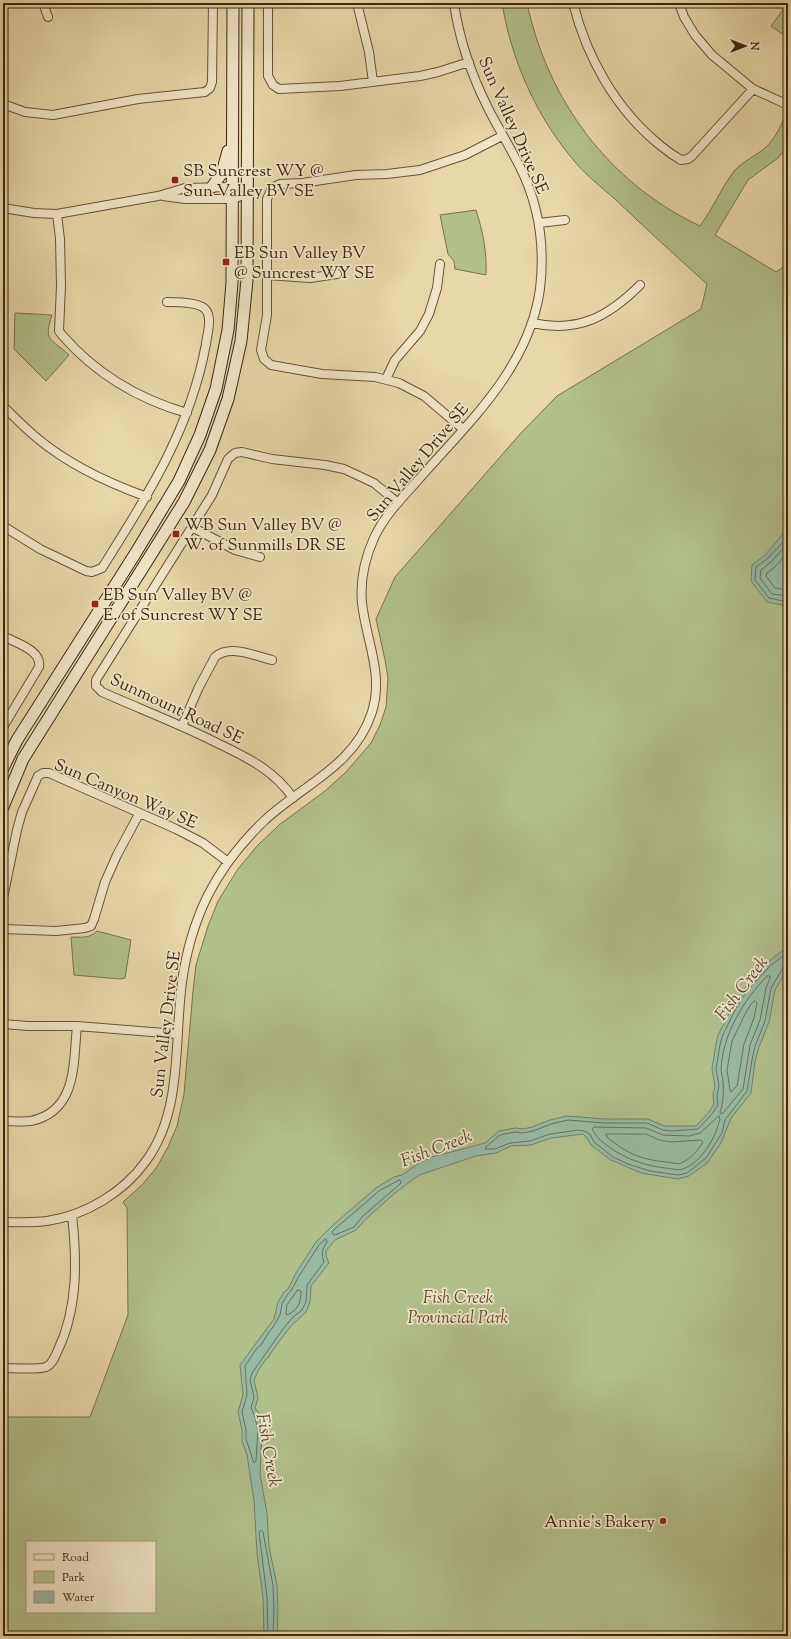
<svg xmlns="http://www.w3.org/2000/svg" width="791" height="1639" viewBox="0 0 791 1639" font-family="'Sorts Mill Goudy',serif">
	<rect width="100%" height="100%" fill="#e8d7a9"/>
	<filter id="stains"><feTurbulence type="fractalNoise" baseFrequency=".005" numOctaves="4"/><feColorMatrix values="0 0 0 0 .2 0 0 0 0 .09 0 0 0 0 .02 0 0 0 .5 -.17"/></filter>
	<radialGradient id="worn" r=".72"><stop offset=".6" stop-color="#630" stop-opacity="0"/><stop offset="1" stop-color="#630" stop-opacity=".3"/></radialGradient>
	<path fill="#b1bf8b" stroke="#78724e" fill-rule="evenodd" d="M502 3H527C548 101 609 183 700 226 713 209 721 188 734 171 743 161 756 156 766 147 776 137 781 126 786 113L788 114V146L778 158 748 180 715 235 776 272 786 265 788 247V1636H3V1417H90L128 1315 127 1208 123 1202 142 1185 157 1167 168 1147 177 1126 184 1094 193 991 196 965 208 926 218 901 238 869 257 846 279 825 325 791 346 772 371 743 380 725 386 707 388 678 385 660 376 619 395 577 521 433 557 396 701 309 707 284C676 256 645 228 615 199 600 186 583 173 571 157 535 114 511 58 502 3ZM27 1542H155V1612H27Z
		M788 3V38L771 26Z
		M476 210C483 232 487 252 486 275L455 269 454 261 448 254 440 215Z
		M15 313 52 315C43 342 51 338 69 355L46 381 14 349Z
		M97 931 131 940 125 978 120 979 74 975 71 937C81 937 89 939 97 931Z"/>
	<path fill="#98baa3" stroke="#747e69" d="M788 532V606L767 602 751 581 752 565 764 556 783 534Z
		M788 947V968L775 990 769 1022 759 1047 755 1061 751 1093 731 1118 721 1143 707 1163 689 1176 678 1179 641 1173 611 1160 591 1145 587 1138 583 1134 551 1138 531 1145 511 1146 496 1153 476 1156 419 1175 395 1193 366 1219 356 1230 335 1240 326 1251V1256L329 1263 311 1286 310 1302 306 1312 290 1327 270 1354 269 1357 266 1359 259 1369 254 1380 258 1398 255 1408 258 1412 262 1429 260 1474 267 1513 269 1547 277 1585 278 1610 277 1636H264L263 1597 257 1553 254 1500 247 1455 242 1441V1430L238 1412 243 1395 240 1365 274 1319 278 1302 284 1292 288 1289 296 1273 316 1242 333 1225 376 1188 394 1177 402 1175 419 1163 432 1157 485 1143 499 1131 515 1128 523 1129 532 1127 550 1120 567 1116 604 1119H648L664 1126H696L709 1112 714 1104 713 1094 715 1087 712 1069 716 1044 718 1035 732 1008 739 995 757 974 774 957Z"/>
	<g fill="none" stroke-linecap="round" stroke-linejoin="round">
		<path stroke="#6c705a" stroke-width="1" d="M788 537 767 559 756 567 755 580 769 598 788 602
			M788 543 771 562 761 570 760 578 772 594 788 596
			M788 552 775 567 767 573 766 576 775 588 788 590
			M788 952 771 965 754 983 742 998 735 1010 722 1037 720 1045 716 1069 719 1086 717 1095 718 1105 712 1114 698 1129 671 1131 663 1130 647 1123H604L568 1120 551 1124 533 1131 523 1133 515 1132 500 1135 486 1147 485 1149H495L510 1143 530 1141 550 1134 579 1130 584 1131 590 1134 594 1142 613 1157 628 1164 650 1171 678 1175 687 1173 706 1158 722 1133 725 1120 747 1091 752 1060 755 1046 765 1021 771 988 783 968 788 966
			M767 976H770V978L766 988 760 1020 750 1045 743 1089 723 1113 721 1114 720 1112C723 1105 724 1089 723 1082 723 1078 721 1073 721 1069 723 1034 743 1001 767 976Z
			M755 1001 757 1003 754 1018 744 1044 737 1086 731 1092 730 1090 727 1070 732 1041 745 1014 751 1004Z
			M719 1116 720 1119C716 1137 702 1162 683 1169 677 1171 671 1168 665 1168 640 1165 618 1156 599 1139 596 1136 594 1132 592 1129L594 1127 646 1128 663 1135 689 1136 700 1133Z
			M608 1134H646L659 1140 671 1142 701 1140 703 1142C698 1150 690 1160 681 1163 677 1165 671 1162 666 1162 639 1159 628 1154 607 1137L606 1135Z
			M400 1180 401 1183 363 1216 354 1227 335 1235 333 1234 332 1232 336 1228 379 1191Z
			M326 1239 327 1242C322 1250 321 1253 324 1262L307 1285 306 1302 302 1310 293 1317 283 1329 252 1373 250 1380 254 1397 251 1408 254 1414 258 1429 256 1461 254 1463 246 1439V1430L242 1412 247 1395 245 1366 257 1348 261 1345 269 1332 273 1327 280 1315 282 1304 287 1295 291 1291 299 1276 319 1245Z
			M298 1290 301 1291C301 1303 298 1310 287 1315L286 1313 287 1305Z
			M268 1636 267 1597 259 1532 261 1530 263 1532 273 1586 274 1610 273 1636"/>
		<g stroke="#695237" stroke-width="10">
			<path id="street" d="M43 3 48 17
				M268 3V76L273 85 279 89 340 86 420 76 438 72 469 62
				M357 3 369 52 373 82
				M573 3C587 58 616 110 661 146 667 151 674 156 681 160L688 159 692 156 753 89
				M679 3 684 17 695 35 712 55 753 89 788 105
				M3 104 25 112 53 115 138 99 205 92 210 88 212 82 213 3
				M163 196 185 199H233L248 193
				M3 208 34 213 57 214 158 196 185 188 233 187 248 193
				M57 214 60 239 61 286 59 331 62 335C96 374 138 399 187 413
				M539 223 565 220
				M267 275 310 278 337 274
				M532 323C578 333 608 317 640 285
				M386 379 395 360 420 331 429 314 437 288 440 264
				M3 406C14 417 25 428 37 438 69 465 108 483 147 497
				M463 429 424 396 399 383 375 377 322 374 271 365 264 359 261 350 267 315V199L272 188 280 184 302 183 356 175 387 174 420 170 465 155 502 136
				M3 526 40 549 86 571 92 572 102 568C148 495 190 430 206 344 207 334 213 317 205 309 199 302 176 302 167 302
				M192 527 235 550 260 557
				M3 636C16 643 42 650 39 667L3 727
				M182 726 199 687 215 657C230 644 255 656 272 660
				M293 798C272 767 241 755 209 739 174 722 138 708 102 692L96 686V680L212 495 228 459 235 453 242 452 272 459 325 465 344 469 374 483 398 503
				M3 898 17 830 22 812 38 776 43 773H49L176 829 203 843 228 862
				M3 929 56 931 85 928 91 926 94 919 105 882 117 855 139 814
				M3 1024 28 1026H77L177 1034
				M3 1121C12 1121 22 1122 31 1121 78 1111 73 1062 77 1026
				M3 1222C18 1222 33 1223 47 1221 86 1215 123 1193 146 1161 183 1111 174 1041 182 982 186 953 194 924 207 897 221 869 241 843 264 821 302 785 355 766 372 712 384 674 366 640 362 603 360 581 365 558 374 538 384 516 402 498 419 479 468 423 529 368 540 289 545 247 539 205 520 167 510 147 498 128 488 108 472 76 459 39 454 3
				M3 1368C12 1368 38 1370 46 1367 53 1364 55 1356 58 1350 78 1308 77 1260 72 1215"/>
		</g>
		<g stroke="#3f2511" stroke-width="13">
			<path id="secondary" d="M212 187 222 173 228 151
				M3 768 17 740 135 554 179 481 200 435 216 389 228 330 232 283 233 3
				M3 807 23 759 184 502 210 450 228 399 241 341 247 280 248 3"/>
		</g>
		<use href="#street" stroke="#f0e5c7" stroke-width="8"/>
		<use href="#secondary" stroke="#f0e5c7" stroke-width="11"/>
	</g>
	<g fill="#8f2418" stroke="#f0e5c7" stroke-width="1.5">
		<rect x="171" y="176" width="8" height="8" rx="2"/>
		<rect x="222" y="258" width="8" height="8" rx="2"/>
		<rect x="172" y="530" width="8" height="8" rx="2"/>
		<rect x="91" y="600" width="8" height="8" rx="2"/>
		<circle cx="663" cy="1521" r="4"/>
	</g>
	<g text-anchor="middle" stroke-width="3.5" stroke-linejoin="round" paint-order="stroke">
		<g font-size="17" fill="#3f2511" stroke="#f0e5c7">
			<text transform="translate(514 125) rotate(66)" y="6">Sun Valley Drive SE</text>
			<text transform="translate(417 462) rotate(-50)" y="6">Sun Valley Drive SE</text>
			<text transform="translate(177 708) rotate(25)" y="6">Sunmount Road SE</text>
			<text transform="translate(126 793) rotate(23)" y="6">Sun Canyon Way SE</text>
			<text transform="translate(165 1024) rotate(-83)" y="6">Sun Valley Drive SE</text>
		</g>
		<g font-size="17" fill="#3f2511" stroke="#f0e5c7" text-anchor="start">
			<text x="183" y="176">SB Suncrest WY @<tspan x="183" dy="20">Sun Valley BV SE</tspan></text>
			<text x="234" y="258">EB Sun Valley BV<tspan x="234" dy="20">@ Suncrest WY SE</tspan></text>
			<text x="184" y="530">WB Sun Valley BV @<tspan x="184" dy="20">W. of Sunmills DR SE</tspan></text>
			<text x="103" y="600">EB Sun Valley BV @<tspan x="103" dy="20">E. of Suncrest WY SE</tspan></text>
			<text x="655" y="1527" text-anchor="end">Annie's Bakery</text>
		</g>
		<g font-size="17" font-style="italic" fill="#5c4c30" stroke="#f0e5c7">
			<text x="458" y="1303">Fish Creek<tspan x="458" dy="20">Provincial Park</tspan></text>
		</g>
		<g font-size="18" font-style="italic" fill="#554a36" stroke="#f0e5c7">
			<text transform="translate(741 988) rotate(-53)" y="6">Fish Creek</text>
			<text transform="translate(436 1148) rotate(-21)" y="6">Fish Creek</text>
			<text transform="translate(269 1450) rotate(80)" y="6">Fish Creek</text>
		</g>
	</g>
	<rect width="791" height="1639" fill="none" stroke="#e8d7a9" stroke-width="16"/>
	<rect x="4" y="4" width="783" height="1631" fill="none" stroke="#3f2511" stroke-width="2"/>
	<rect x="8" y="8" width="775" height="1623" fill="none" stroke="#3f2511"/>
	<rect x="26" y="1541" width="130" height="72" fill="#f0e5c7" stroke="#a9987e"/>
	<rect x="34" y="1554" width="20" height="6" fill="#f0e5c7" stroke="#a9987e"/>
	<text x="62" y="1561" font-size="12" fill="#3f2511">Road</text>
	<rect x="34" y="1571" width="20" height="12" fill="#b1bf8b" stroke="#a9987e"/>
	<text x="62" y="1581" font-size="12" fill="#3f2511">Park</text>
	<rect x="34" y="1591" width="20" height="12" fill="#98baa3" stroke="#a9987e"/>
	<text x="62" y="1601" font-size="12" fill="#3f2511">Water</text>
	<g transform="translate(745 46) rotate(90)" stroke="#f0e5c7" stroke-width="3" paint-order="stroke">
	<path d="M0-3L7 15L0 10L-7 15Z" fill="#3f2511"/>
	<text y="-6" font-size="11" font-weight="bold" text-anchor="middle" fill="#3f2511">N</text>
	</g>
	<rect width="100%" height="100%" filter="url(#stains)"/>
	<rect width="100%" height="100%" fill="url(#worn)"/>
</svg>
